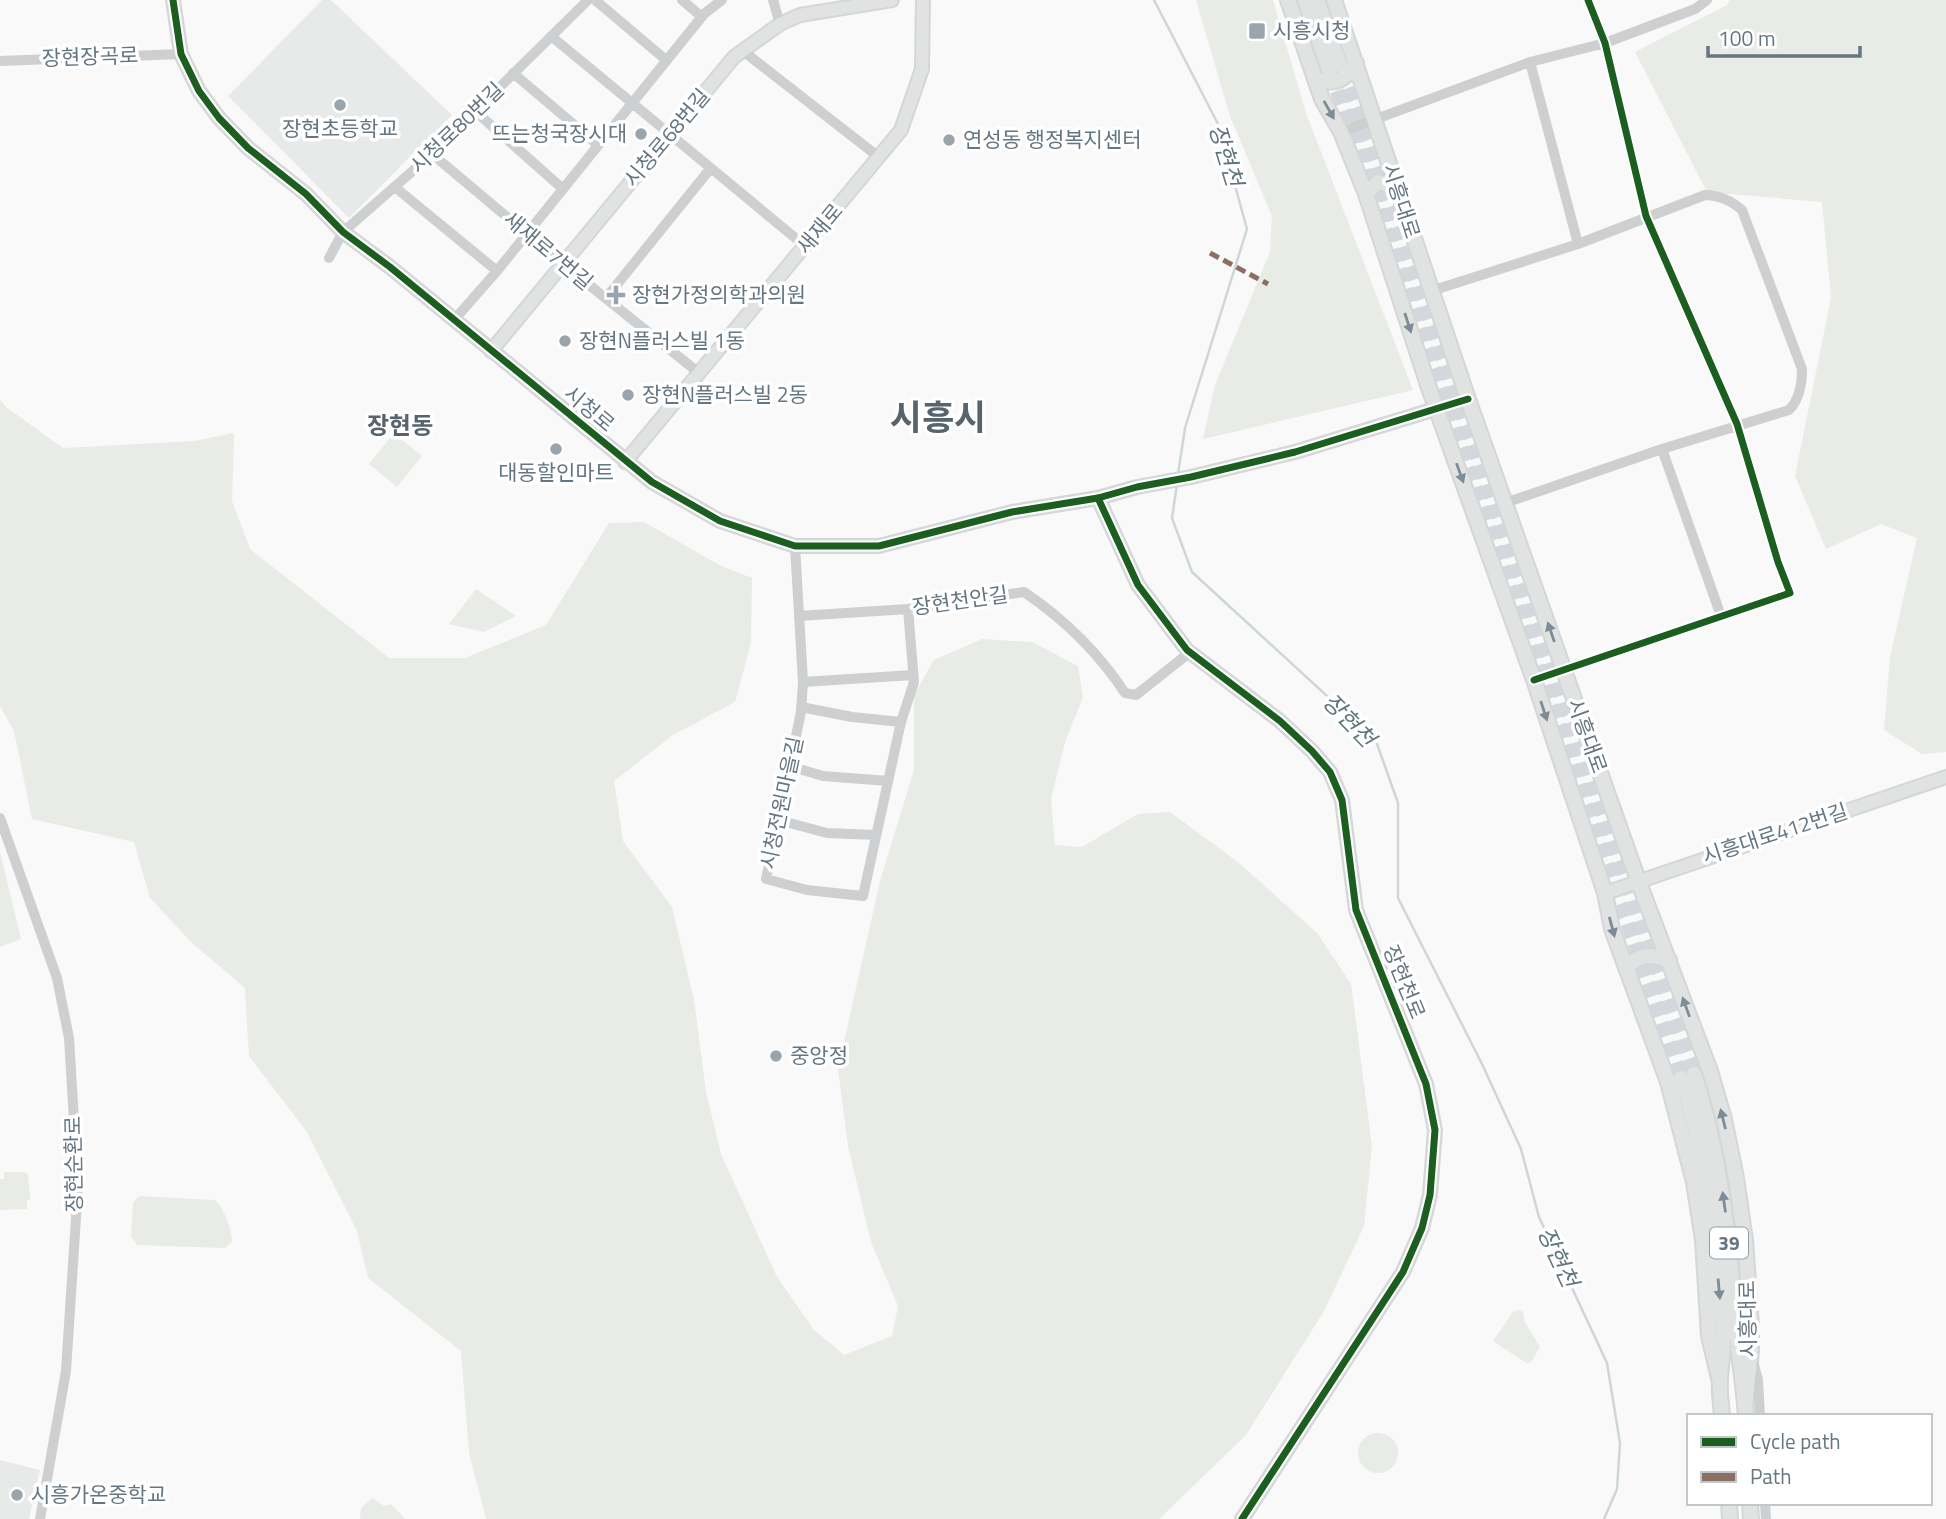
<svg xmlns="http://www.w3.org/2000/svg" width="1946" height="1519" viewBox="0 0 1946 1519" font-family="'Titillium Web','Noto Sans KR',sans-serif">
	<rect width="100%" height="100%" fill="#f9f9f9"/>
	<path fill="#e8e9e9" d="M322 0H331L452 115 349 218 228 96Z
		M0 1460 40 1470 29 1519H0Z"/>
	<path fill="#e8ebe6" d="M1196 0H1273L1306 113 1413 390 1203 439 1215 385 1270 252 1272 216 1230 116Z
		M1730 0H1946V752L1922 754 1884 730 1890 657 1917 538 1881 524 1826 549 1795 476 1831 298 1822 202 1707 192 1635 52 1727 5Z
		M0 400 6 407 63 448 195 441 234 433 232 501 250 549 389 658H465L546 625 609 523 644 522 721 566 752 578 751 643 735 702 673 735 614 781 623 841 672 907 694 1000 706 1092 721 1154 777 1277 814 1330 844 1355 892 1336 898 1306 871 1242 848 1146 838 1069 880 881 914 770V695L934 660 982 639 1032 642 1078 666 1083 697 1065 742 1051 799 1055 845 1082 847 1138 814 1170 812 1239 863 1317 933 1351 984 1372 1146 1364 1226 1324 1311 1246 1435 1159 1519H486L469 1453 461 1351 368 1278 357 1231 307 1132 249 1056 245 988 191 942 150 898 134 842 32 819 14 731 0 706Z
		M394 433 422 456 397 487 369 464Z
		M476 589 516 616 484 632 449 624Z
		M0 852 21 939 0 947Z
		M4 1172H24L28 1174 30 1200H27V1209L0 1210V1179H4Z
		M139 1196 215 1200C224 1209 232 1229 232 1242L225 1248 137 1245 131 1236 133 1203Z
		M1519 1310 1523 1312 1525 1322 1540 1347 1532 1361 1528 1364 1493 1341 1513 1312Z
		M1358 1453a20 20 0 1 1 40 0a20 20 0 1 1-40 0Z
		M372 1498 384 1506 391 1504 405 1519H360L361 1508Z"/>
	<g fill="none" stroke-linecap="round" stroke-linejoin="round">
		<path stroke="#ced6d9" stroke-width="2.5" d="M1154 0 1218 124 1247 229 1185 428 1178 474
			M1177 484 1172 518 1192 572 1376 741 1398 803V898L1482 1064 1521 1149 1539 1217 1607 1363 1620 1443 1617 1489 1604 1519"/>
		<path stroke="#d4d8dc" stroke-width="14" stroke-dasharray="14 7" stroke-linecap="butt" d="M1341 68 1694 1074
			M1330 71 1681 1078"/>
		<g stroke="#d5d6d7" stroke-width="16">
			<path id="secondary" d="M173 0 181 54 199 91 219 118 248 148 306 194 343 232 390 267 652 482 720 521 795 546H879L1012 512 1098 498 1137 487 1191 477 1295 452 1468 399
				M491 351 734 57 780 24 800 15 892 0
				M625 462 901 130 922 69 923 0
				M1098 498 1138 585 1187 650 1280 721 1312 751 1330 772 1342 800 1356 910 1426 1084 1435 1130 1430 1195 1422 1228 1403 1272 1242 1519
				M1605 893 1946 777"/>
		</g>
		<g stroke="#d5d6d7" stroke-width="18">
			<path id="primary" d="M1288 0 1322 99 1341 132 1366 194 1429 388 1534 680 1605 893 1612 929 1668 1082 1694 1182 1703 1240 1709 1336 1720 1383
				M1305 0 1329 70
				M1317 0 1340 65
				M1334 0 1468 399 1638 880 1710 1071 1724 1119 1736 1178 1745 1240 1751 1326V1352L1745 1405
				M1316 80C1335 85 1346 80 1356 63
				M1366 194 1378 182 1396 186
				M1626 968C1640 953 1650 954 1669 960
				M1694 1074C1722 1159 1728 1238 1736 1326 1739 1356 1744 1386 1746 1416
				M1681 1078C1707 1160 1718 1244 1723 1330 1724 1346 1721 1363 1720 1378 1719 1391 1721 1403 1722 1416
				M1729 1503 1730 1519
				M1750 1503 1751 1519"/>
		</g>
		<path stroke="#cecfd0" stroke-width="10" d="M595 0 666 60
			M682 0 702 17
			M773 0 780 24
			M551 36 805 246
			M743 51 880 158
			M0 61 181 54
			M1530 62 1578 244
			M513 73 598 145
			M475 111 563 189
			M1341 132 1530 62 1605 43 1695 9 1707 0
			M432 154 563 264 699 373
			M396 188 497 271
			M329 258 343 232 432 154 588 0
			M1431 291 1578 244 1705 195C1721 196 1730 200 1742 210L1802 369C1802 384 1800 399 1789 410L1662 449
			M606 298 710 169
			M454 320 497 271 704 14 722 0
			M1505 503 1662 449 1721 616
			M795 546 803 682 801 712 766 879 807 890 863 896 901 722 914 682 908 609
			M799 616 908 609 1024 592C1064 619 1098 652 1125 693L1136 695 1189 653
			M1534 680 1790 593 1778 562 1737 424 1646 216 1605 43 1588 0
			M803 682 913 675
			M801 707 852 717 901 722
			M789 766 823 776 888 781
			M0 818 57 978 69 1038 78 1187 66 1371 40 1519
			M778 820 827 833 876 835
			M1753 1361 1758 1380 1760 1416
			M1765 1503 1766 1519"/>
		<use href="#secondary" stroke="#e1e2e2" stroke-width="12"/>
		<use href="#primary" stroke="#e1e2e2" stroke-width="14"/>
		<path stroke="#8d6e63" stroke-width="5" stroke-dasharray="10 5" stroke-linecap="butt" d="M1210 253 1268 284"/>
		<g stroke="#fff" stroke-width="11">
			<path id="cycleway" d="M173 0 181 54 199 91 219 118 248 148 306 194 343 232 390 267 652 482 720 521 795 546H879L1012 512 1098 498 1137 487 1191 477 1295 452 1468 399
				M1098 498 1138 585 1187 650 1280 721 1312 751 1330 772 1342 800 1356 910 1426 1084 1435 1130 1430 1195 1422 1228 1403 1272 1242 1519
				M1534 680 1790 593 1778 562 1737 424 1646 216 1605 43 1588 0"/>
		</g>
		<use href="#cycleway" stroke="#1b5e20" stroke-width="7"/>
	</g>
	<defs><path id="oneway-solid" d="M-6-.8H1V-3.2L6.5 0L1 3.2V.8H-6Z" transform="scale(1.75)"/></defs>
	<g fill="#7e8c96">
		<use href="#oneway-solid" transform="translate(1329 110) rotate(61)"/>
		<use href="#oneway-solid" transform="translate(1408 323) rotate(72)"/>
		<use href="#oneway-solid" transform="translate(1460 473) rotate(70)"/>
		<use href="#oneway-solid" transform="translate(1551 632) rotate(-109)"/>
		<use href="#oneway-solid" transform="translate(1544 711) rotate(72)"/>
		<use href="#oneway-solid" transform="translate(1612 927) rotate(75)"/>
		<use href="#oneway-solid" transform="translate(1686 1007) rotate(-110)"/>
		<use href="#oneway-solid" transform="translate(1723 1119) rotate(-104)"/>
		<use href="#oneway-solid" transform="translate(1724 1202) rotate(-98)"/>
		<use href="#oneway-solid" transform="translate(1719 1289) rotate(85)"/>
	</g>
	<g fill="#99a4ac" stroke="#fff" stroke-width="2.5">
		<rect x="1248" y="22" width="18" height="18" rx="3.5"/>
		<circle cx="340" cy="105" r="7"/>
		<circle cx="641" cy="134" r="7"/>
		<circle cx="949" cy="140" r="7"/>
		<path d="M612.5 284.5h7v7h7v7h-7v7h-7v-7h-7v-7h7z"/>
		<circle cx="565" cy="341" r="7"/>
		<circle cx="628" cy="395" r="7"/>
		<circle cx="556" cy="449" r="7"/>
		<circle cx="776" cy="1056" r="7"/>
		<circle cx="17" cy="1495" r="7"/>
	</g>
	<g text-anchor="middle" stroke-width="7" stroke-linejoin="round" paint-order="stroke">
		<rect fill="#fff" stroke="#939fa8" stroke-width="2" x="1710" y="1227.5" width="38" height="31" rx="5"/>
		<g font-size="19" font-weight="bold" fill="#657683">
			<text x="1729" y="1250">39</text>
		</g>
		<g font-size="21" fill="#657683" stroke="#fff" text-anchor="start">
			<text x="1273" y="38">시흥시청</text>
			<text x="340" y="136" text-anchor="middle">장현초등학교</text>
			<text x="627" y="141" text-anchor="end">뜨는청국장시대</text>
			<text x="963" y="147">연성동 행정복지센터</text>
			<text x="632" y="302">장현가정의학과의원</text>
			<text x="579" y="348">장현N플러스빌 1동</text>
			<text x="642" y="402">장현N플러스빌 2동</text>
			<text x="556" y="480" text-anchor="middle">대동할인마트</text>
			<text x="790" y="1063">중앙정</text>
			<text x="31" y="1502">시흥가온중학교</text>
		</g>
		<g font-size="21" fill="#657683" stroke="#fff">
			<text transform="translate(90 57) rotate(-2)" y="7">장현장곡로</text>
			<text transform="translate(457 128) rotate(-44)" y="7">시청로80번길</text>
			<text transform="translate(667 138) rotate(-50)" y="7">시청로68번길</text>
			<text transform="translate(1401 201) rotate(72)" y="7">시흥대로</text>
			<text transform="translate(820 229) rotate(-50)" y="7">새재로</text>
			<text transform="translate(548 251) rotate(40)" y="7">새재로7번길</text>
			<text transform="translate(589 409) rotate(40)" y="7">시청로</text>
			<text transform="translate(960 601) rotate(-8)" y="7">장현천안길</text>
			<text transform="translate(1587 736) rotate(70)" y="7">시흥대로</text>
			<text transform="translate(782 803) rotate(-78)" y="7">시청전원마을길</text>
			<text transform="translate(1775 834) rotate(-18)" y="7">시흥대로412번길</text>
			<text transform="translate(1404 982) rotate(68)" y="7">장현천로</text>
			<text transform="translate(74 1164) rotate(-91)" y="7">장현순환로</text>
			<text transform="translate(1748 1319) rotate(-91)" y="7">시흥대로</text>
		</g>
		<g font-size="23" font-style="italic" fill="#60757c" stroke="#fff">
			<text transform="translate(1226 155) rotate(73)" y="8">장현천</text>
			<text transform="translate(1349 720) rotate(46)" y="8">장현천</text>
			<text transform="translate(1558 1257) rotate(65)" y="8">장현천</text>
		</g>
		<g font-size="24" font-weight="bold" fill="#57646e" stroke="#fff">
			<text x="400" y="434">장현동</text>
		</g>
		<g font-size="35" font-weight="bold" fill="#57646e" stroke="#fff">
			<text x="938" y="430">시흥시</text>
		</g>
	</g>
	<rect x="1687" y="1414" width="245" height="91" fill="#ffffff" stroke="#c1c8cd" stroke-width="2"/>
	<rect x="1701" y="1437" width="35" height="10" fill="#1b5e20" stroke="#c1c8cd" stroke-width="2"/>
	<text x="1750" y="1449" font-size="21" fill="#657683">Cycle path</text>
	<rect x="1701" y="1472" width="35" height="10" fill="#8d6e63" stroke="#c1c8cd" stroke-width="2"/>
	<text x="1750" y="1484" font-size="21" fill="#657683">Path</text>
	<path d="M1708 46v10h152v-10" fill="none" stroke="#657683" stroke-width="3.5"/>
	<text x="1718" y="46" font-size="21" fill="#657683" stroke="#ffffff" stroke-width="5" paint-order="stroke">100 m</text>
</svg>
